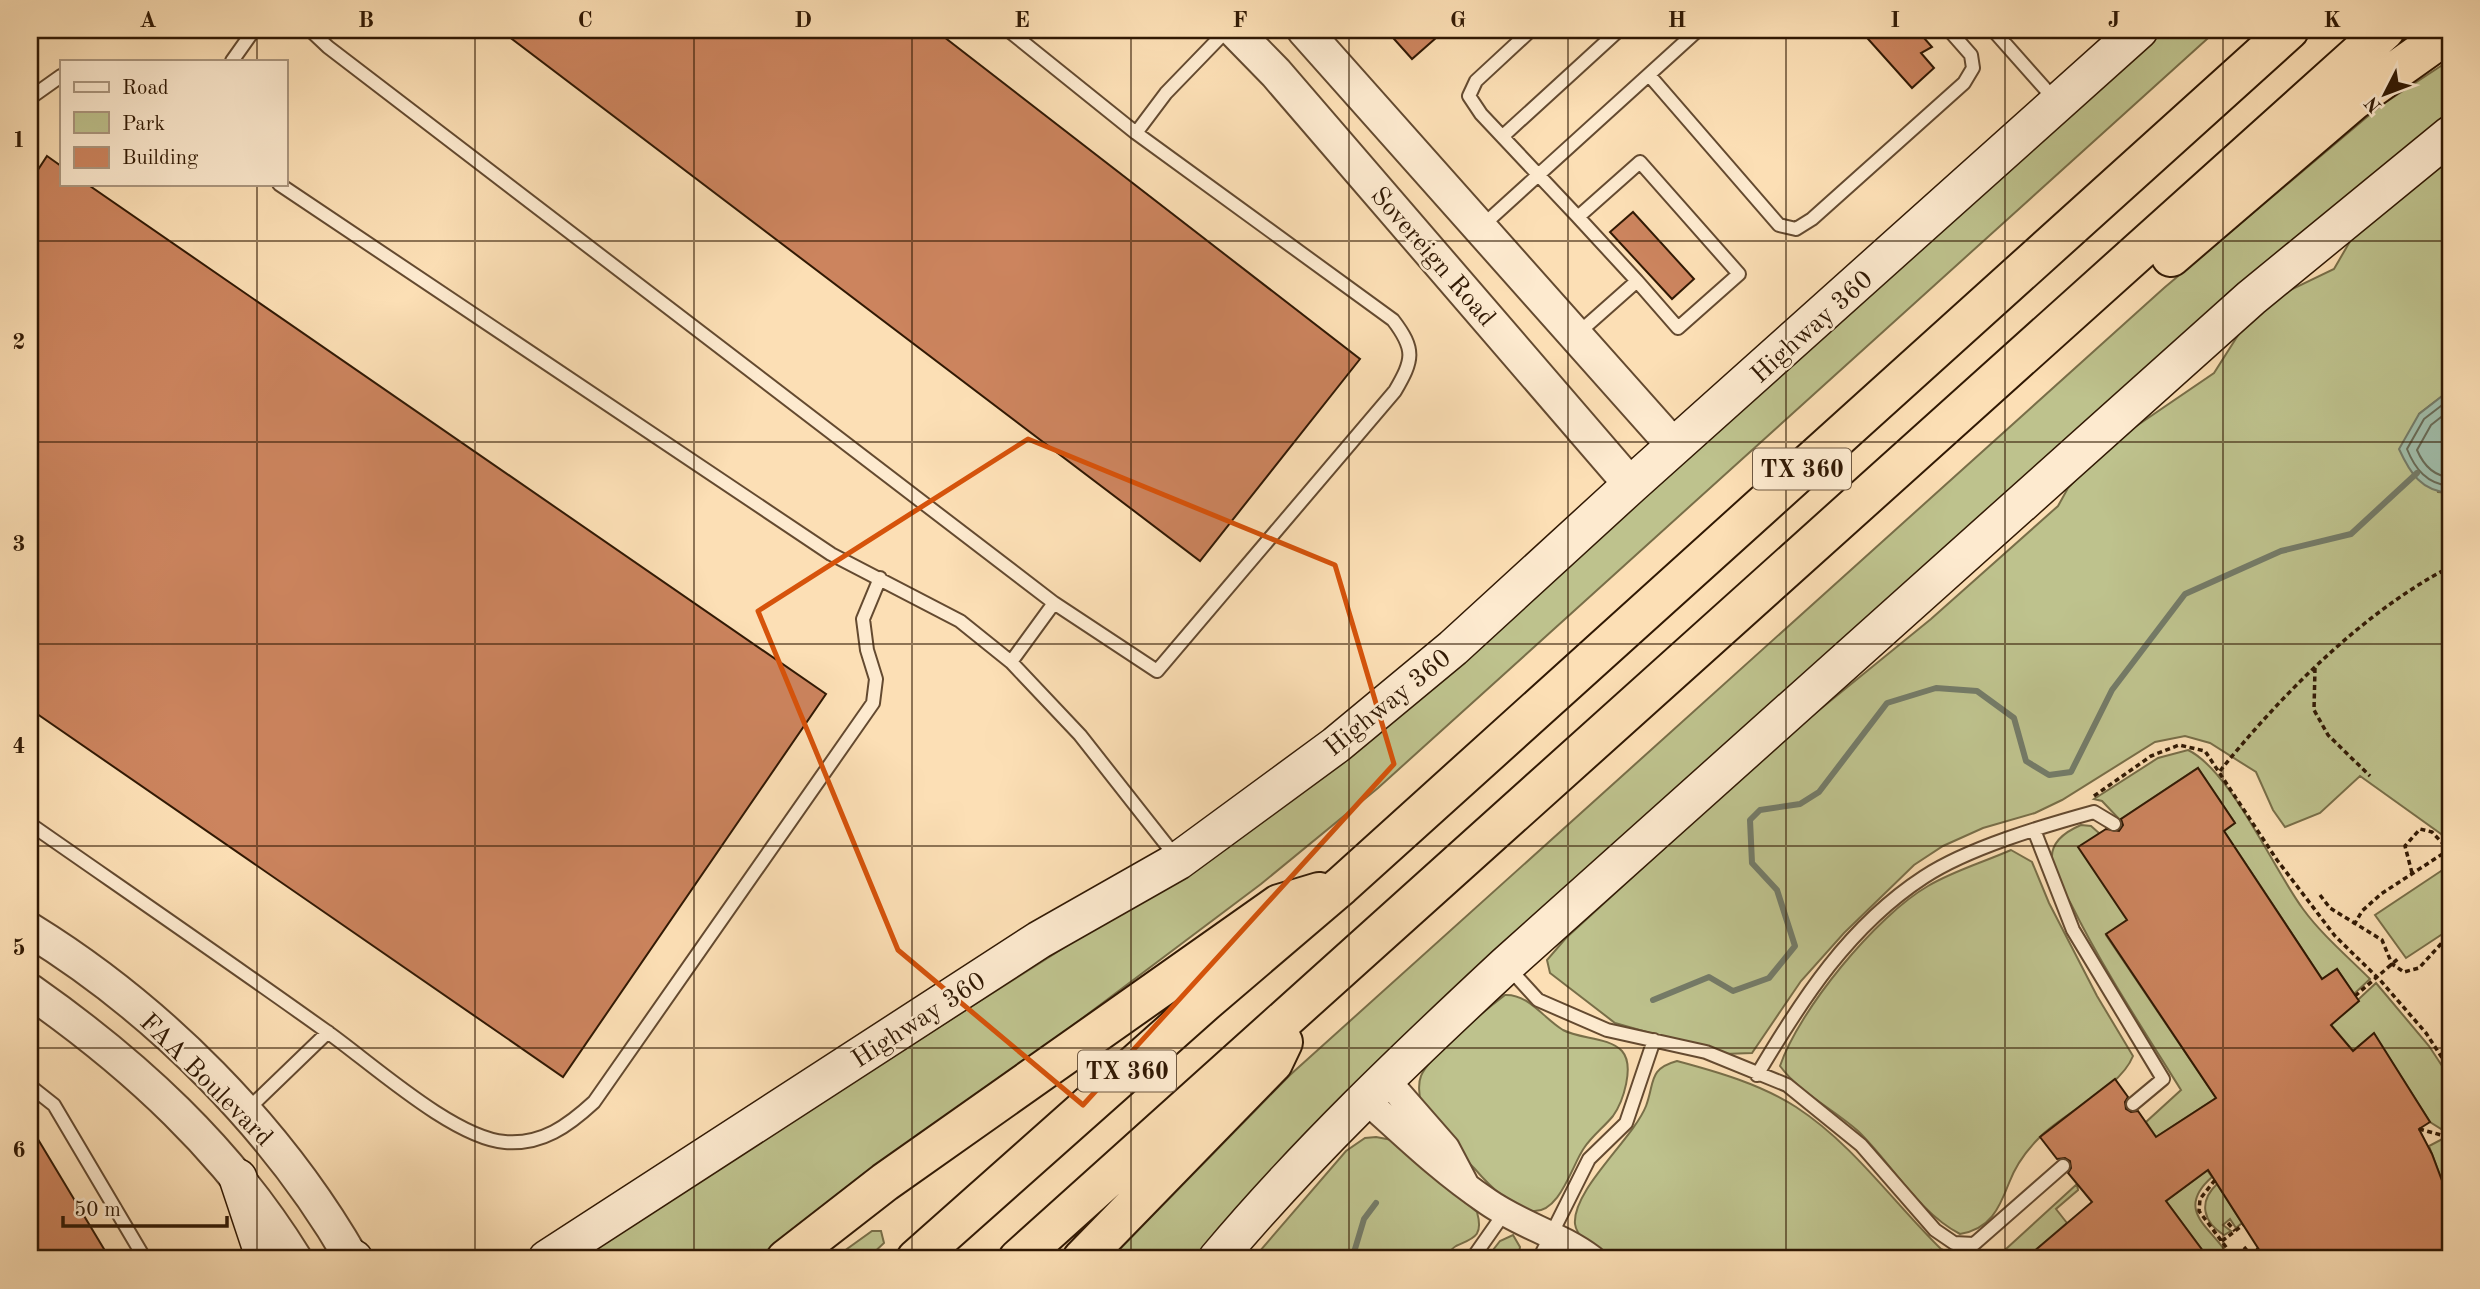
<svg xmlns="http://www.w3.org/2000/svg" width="2480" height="1289" viewBox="0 0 2480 1289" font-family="'Old Standard TT',serif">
	<rect width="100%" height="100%" fill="#fcdfb5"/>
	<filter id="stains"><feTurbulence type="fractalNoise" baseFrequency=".00286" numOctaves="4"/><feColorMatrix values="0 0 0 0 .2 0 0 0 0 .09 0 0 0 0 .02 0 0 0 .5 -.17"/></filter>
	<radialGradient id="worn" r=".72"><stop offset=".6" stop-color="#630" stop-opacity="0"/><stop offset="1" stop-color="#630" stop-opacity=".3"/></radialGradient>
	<path fill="#bec28d" stroke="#786e48" stroke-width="2" d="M2161 30H2217L1378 788 1261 884 762 1259H574L1183 872Z
		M2450 60V113L2271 258 1723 750 1201 1259H1110L1290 1075 2164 288 2380 106Z
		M2450 146V390L2419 414 2438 492 2450 493V847L2441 834 2360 776 2320 813 2285 827 2273 810 2256 772 2210 743 2185 736 2155 742 2062 800 2035 813 1983 828 1943 846 1914 865 1844 933 1801 981 1752 1053 1724 1054 1615 1023 1550 973 1547 960 1566 938 1786 737 1931 619 2058 506 2068 488 2110 444 2214 373 2249 318 2286 292 2334 269 2356 231Z
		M2188 750C2231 771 2272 867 2303 909 2322 935 2347 956 2370 979L2354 994 2337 969 2322 979 2224 831 2235 823 2198 768 2120 820 2102 801 2094 799 2158 758Z
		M2081 825 2091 826 2099 833 2127 920 2106 935 2216 1098 2156 1137 2146 1122 2181 1090C2143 1029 2103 969 2071 904 2064 891 2054 875 2052 860 2050 842 2067 831 2081 825Z
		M2011 850 2032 862 2049 903 2097 996 2133 1056C2120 1089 2064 1112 2039 1138 2027 1150 2015 1167 2009 1183 1999 1209 1990 1229 1960 1234 1918 1212 1892 1164 1858 1131 1832 1108 1800 1093 1780 1066 1799 1010 1876 916 1928 886 1953 871 1984 862 2011 850Z
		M2450 865V929L2406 958 2375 915Z
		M2376 983 2429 1046 2450 1078V1130L2446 1132 2430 1122 2374 1034 2345 1057 2331 1025Z
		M1505 995C1529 994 1543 1018 1563 1030 1580 1039 1609 1037 1622 1051 1635 1066 1623 1102 1613 1116 1604 1127 1592 1136 1584 1148 1572 1165 1560 1213 1533 1211 1512 1210 1487 1183 1474 1168 1456 1149 1429 1128 1421 1102 1419 1095 1418 1083 1421 1076 1428 1057 1488 1008 1505 995Z
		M1677 1061C1718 1072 1760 1084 1796 1107 1853 1144 1893 1202 1941 1249L1962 1258 1977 1255 1981 1259H1939L1931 1250 1920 1259H1614C1602 1250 1577 1241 1575 1224 1572 1190 1633 1139 1646 1106 1655 1082 1648 1069 1677 1061Z
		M2450 1135V1202L2429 1146Z
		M1376 1137 1392 1140 1477 1212C1484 1237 1473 1238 1456 1246 1451 1249 1446 1256 1443 1259H1253L1346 1151 1365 1138Z
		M2207 1170 2212 1177C2171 1213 2217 1230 2230 1259H2199L2205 1254 2166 1201Z
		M2077 1184 2078 1190 2056 1209 2067 1223 2025 1259H1995Z
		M2217 1184 2242 1223 2236 1228 2230 1219 2223 1225 2231 1231 2224 1235C2203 1222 2198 1202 2217 1184Z
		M872 1231H881L884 1243 867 1259H833Z
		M1513 1235 1520 1247 1518 1259H1486L1500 1241Z"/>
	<path fill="#a0bdaa" stroke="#747b68" stroke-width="2" d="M2450 390V493C2421 491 2410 473 2399 449L2419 414Z"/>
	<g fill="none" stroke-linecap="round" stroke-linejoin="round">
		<path stroke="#686b57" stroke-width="2" d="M2450 399 2424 419 2407 449C2415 469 2427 484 2450 486
			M2450 410 2431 425 2417 450C2423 464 2433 476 2450 477"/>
		<path stroke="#747b68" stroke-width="6" d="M1653 1000 1709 977 1733 991 1769 978 1795 946 1777 890 1752 863 1750 820 1760 810 1800 804 1819 792 1887 703 1936 688 1977 691 2014 718 2026 761 2049 775 2071 772 2112 690 2185 594 2281 551 2351 534 2417 473
			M1352 1259 1364 1219 1376 1203"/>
	</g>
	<path fill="#cc845e" stroke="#311904" stroke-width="2" d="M500 30H935L1360 359 1200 561Z
		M1386 30H1445L1412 59Z
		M1860 30H1917L1932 47 1921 53 1934 68 1912 88Z
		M47 156 61 166V184H87L826 694 563 1077 30 709V182Z
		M1633 212 1694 279 1672 299 1610 232Z
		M2198 768 2235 823 2224 831 2322 979 2337 969 2359 1001 2331 1025 2353 1051 2374 1033 2430 1122 2419 1129 2432 1154 2450 1202V1228L2447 1229 2450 1259H2265L2208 1170 2166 1201 2209 1259H2132L2127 1252 2116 1259H2025L2092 1202 2068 1173 2071 1168 2070 1161 2065 1158 2057 1159 2040 1137 2115 1079 2128 1097 2125 1102 2126 1109 2131 1112 2138 1111 2156 1137 2216 1098 2106 934 2127 920 2078 847 2106 829 2119 831 2123 825 2121 819Z
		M30 1126 110 1259H30Z"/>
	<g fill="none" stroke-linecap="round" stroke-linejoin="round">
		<g stroke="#644a30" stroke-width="16">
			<path id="service" d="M310 30 328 47 1054 603 1157 671 1395 391C1413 360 1416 350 1393 320L1136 133
				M1008 30 1136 133 1166 93 1227 30
				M1531 30 1476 81 1469 96 1481 114 1578 217 1640 162 1739 274 1678 328 1637 281 1576 335
				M1993 30 2001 39 2010 30
				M2001 39 2056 101
				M232 61 254 30
				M1649 75 1779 225 1796 229 1812 219 1964 83 1973 68 1971 55 1949 30
				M30 98 61 76
				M1503 136 1619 30
				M279 184 831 554 960 621 1011 662 1080 735 1176 857
				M1578 217 1637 281
				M1481 227 1698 30
				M1011 662 1054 603
				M30 824C129 893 228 961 326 1031 370 1062 453 1138 505 1142 542 1145 568 1126 594 1102L873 703 876 679 867 650 863 619 880 578
				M2034 830 2073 930 2163 1079 2133 1104
				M1508 967 1538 1000 1607 1030 1706 1052 1787 1085 1861 1145 1935 1230 1954 1243 1974 1244 2063 1166
				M1757 1075C1802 999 1849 926 1924 877 1968 848 2043 826 2094 812L2114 824
				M30 1086 54 1105 145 1259
				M245 1112 328 1032
				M1472 1259 1505 1212
				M1539 1259 1589 1159 1626 1123 1654 1040"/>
		</g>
		<g stroke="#644a30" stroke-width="30">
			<path id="minor" d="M1384 1077 1446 1148 1465 1184
				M1365 1099C1406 1136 1442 1171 1488 1202 1521 1225 1560 1235 1592 1259"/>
		</g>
		<g stroke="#644a30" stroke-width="37">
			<path id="tertiary" d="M1234 30 1276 73 1631 485
				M1304 30 1674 446
				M30 930C158 1009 277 1128 352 1259
				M30 991C134 1064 228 1150 295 1259"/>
		</g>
		<g stroke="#311904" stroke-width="40">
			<path id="secondary" d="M238 1178 265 1259
				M350 1257 354 1259
				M547 1259 1039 940 1178 861 1336 745 1453 648 1631 485 2139 30
				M1217 1259C1306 1153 1405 1059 1506 965L2251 298 2450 135"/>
		</g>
		<g stroke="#311904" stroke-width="42">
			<path id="motorway" d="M2171 257 2353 101 2450 32
				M786 1259 885 1182 1279 904 1319 892
				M916 1259 1204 1003 1341 886 2289 30
				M1018 1259 2385 30
				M1082 1259 1273 1063 1283 1042"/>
		</g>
		<path stroke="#311904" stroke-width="3.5" stroke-dasharray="5 3.5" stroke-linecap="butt" d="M2315 668 2314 710 2328 735 2370 776
			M2220 771C2280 696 2364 611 2450 567
			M2094 796 2151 756 2179 745 2205 751 2277 860 2335 936 2380 980 2426 1033 2450 1070
			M2412 873 2405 846 2420 829 2432 832 2448 849
			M2320 895 2330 908 2382 940 2392 964 2404 972 2419 968 2450 934
			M2354 925 2362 911 2381 894 2450 849
			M2355 996 2400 957
			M2419 1129 2445 1136 2450 1133
			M2215 1180 2200 1199 2199 1211 2235 1259
			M2228 1223 2235 1231
			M2222 1241 2243 1225
			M2244 1247 2250 1254 2258 1249
			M2243 1259 2250 1254 2253 1259"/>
		<use href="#service" stroke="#fdeacf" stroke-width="12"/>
		<use href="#minor" stroke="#fdeacf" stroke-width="26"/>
		<use href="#tertiary" stroke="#fdeacf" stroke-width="33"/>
		<use href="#secondary" stroke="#fdeacf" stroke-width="37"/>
		<use href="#motorway" stroke="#fcdfb5" stroke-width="38"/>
	</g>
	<path fill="none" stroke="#d6530b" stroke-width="5" stroke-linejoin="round" d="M1028 439 1335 565 1394 764 1083 1105 898 950 758 611Z"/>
	<path fill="none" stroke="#311904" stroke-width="2" stroke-opacity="0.55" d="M257 30V61M475 30V1259M694 30V1259M912 30V1259M1131 30V1259M1349 30V1259M1568 30V1259M1786 30V1259M2005 30V1259M2223 30V1259M257 184V1259M30 241H2450M30 442H2450M30 644H2450M30 846H2450M30 1048H2450"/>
	<g text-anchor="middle" stroke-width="5" stroke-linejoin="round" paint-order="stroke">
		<g fill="#fdeacf" stroke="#6e5841" stroke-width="2">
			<rect x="1753" y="448.5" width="98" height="41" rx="5"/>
			<rect x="1078" y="1050.5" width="98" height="41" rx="5"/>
		</g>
		<g font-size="24" font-weight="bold" fill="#311904">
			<text x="1802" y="477">TX 360</text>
			<text x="1127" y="1079">TX 360</text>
		</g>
		<g font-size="26" fill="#311904" stroke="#fdeacf">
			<text transform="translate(1434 256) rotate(49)" y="9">Sovereign Road</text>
			<text transform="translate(1811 326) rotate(-42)" y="9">Highway 360</text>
			<text transform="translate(1387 702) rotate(-39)" y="9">Highway 360</text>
			<text transform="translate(918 1019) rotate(-33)" y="9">Highway 360</text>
			<text transform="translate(207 1079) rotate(45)" y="9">FAA Boulevard</text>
		</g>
	</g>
	<rect width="2480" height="1289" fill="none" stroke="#fcdfb5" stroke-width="77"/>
	<rect x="60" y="60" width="228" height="126" fill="#fdeacf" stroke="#ab967e" stroke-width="2"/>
	<rect x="74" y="82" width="35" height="10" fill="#fdeacf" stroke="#ab967e" stroke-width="2"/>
	<text x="122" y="94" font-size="21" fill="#311904">Road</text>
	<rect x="74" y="112" width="35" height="21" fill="#bec28d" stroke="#ab967e" stroke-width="2"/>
	<text x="122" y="130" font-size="21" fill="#311904">Park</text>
	<rect x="74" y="147" width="35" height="21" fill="#cc845e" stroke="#ab967e" stroke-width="2"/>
	<text x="122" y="164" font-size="21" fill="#311904">Building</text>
	<g transform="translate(2385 94) rotate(228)" stroke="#fdeacf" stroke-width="5" paint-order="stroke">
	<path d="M0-5L12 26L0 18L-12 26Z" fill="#311904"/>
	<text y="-10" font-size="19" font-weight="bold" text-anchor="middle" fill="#311904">N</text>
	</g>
	<path d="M63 1216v10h164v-10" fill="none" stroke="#311904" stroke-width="3.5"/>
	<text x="74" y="1216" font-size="21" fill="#311904" stroke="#fdeacf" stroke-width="5" paint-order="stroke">50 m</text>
	<rect x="38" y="38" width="2404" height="1212" fill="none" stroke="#311904" stroke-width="2.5"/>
	<g font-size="23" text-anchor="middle" font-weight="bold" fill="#311904">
		<text x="148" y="27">A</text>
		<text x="366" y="27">B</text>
		<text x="585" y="27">C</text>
		<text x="803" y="27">D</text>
		<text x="1022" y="27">E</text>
		<text x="1240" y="27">F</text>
		<text x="1458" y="27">G</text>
		<text x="1677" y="27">H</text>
		<text x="1895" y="27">I</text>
		<text x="2114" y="27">J</text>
		<text x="2332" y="27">K</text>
		<text x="19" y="147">1</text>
		<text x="19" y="349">2</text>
		<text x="19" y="551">3</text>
		<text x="19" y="753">4</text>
		<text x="19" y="955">5</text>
		<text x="19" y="1157">6</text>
	</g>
	<rect width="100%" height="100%" filter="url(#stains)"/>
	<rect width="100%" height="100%" fill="url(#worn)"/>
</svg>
